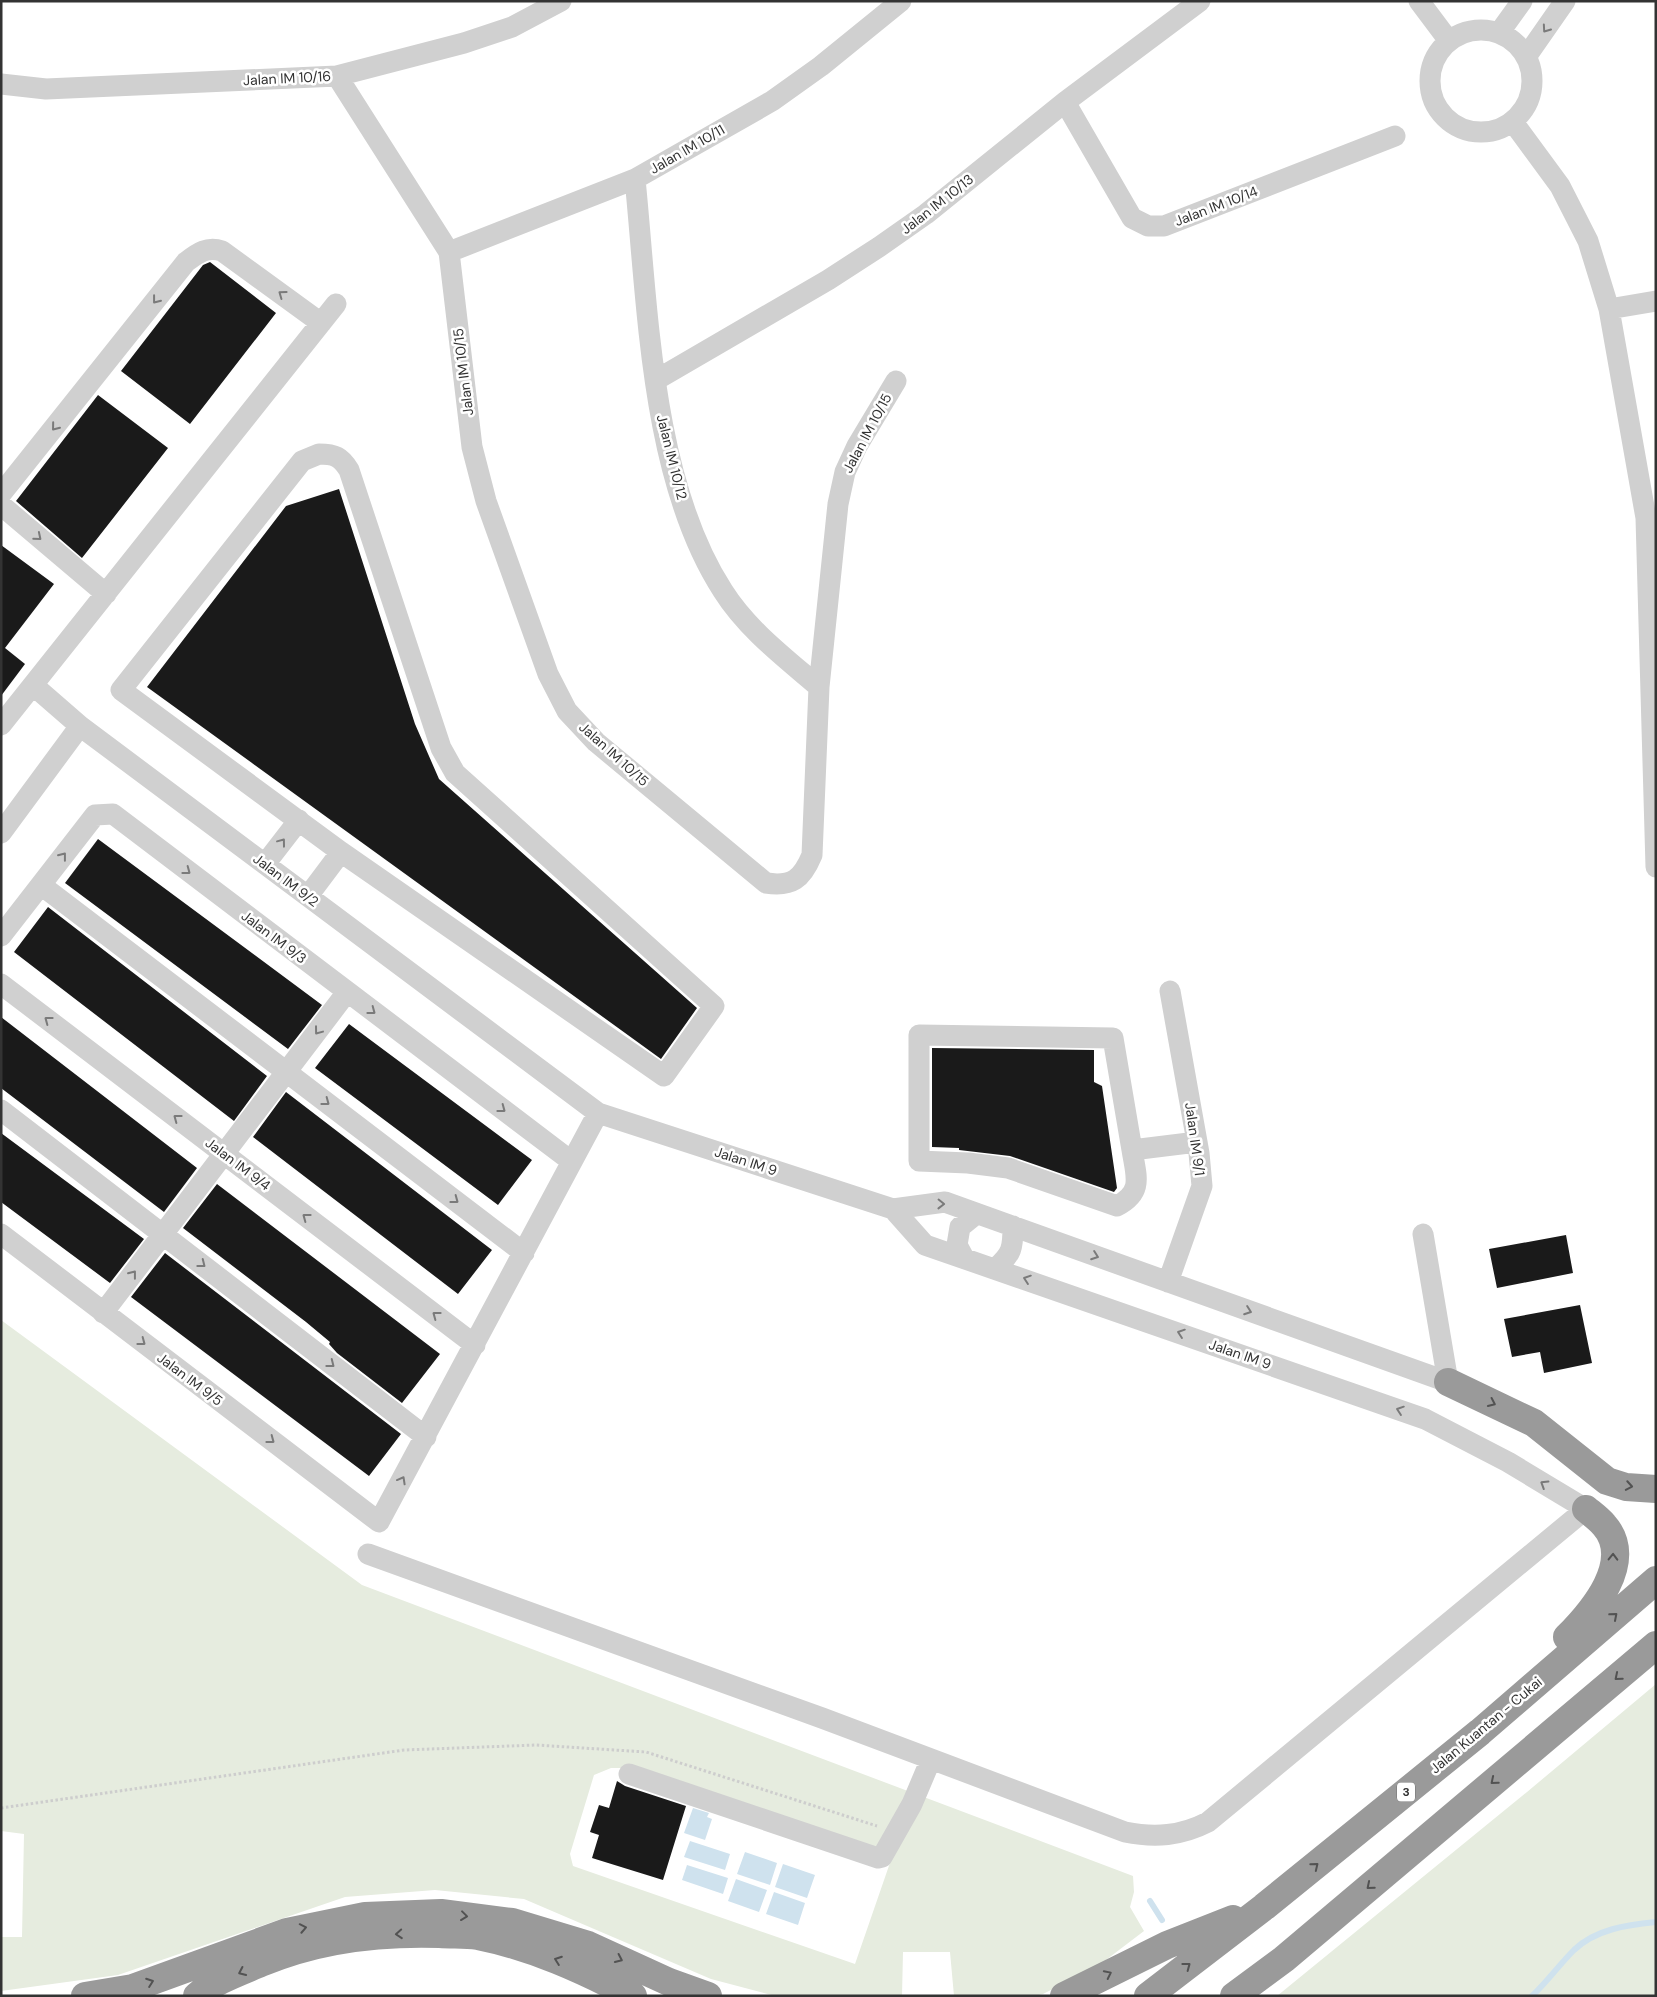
<svg xmlns="http://www.w3.org/2000/svg" width="1657" height="1997" viewBox="0 0 1657 1997" font-family="'DM Sans',sans-serif">
	<rect width="100%" height="100%" fill="#fff"/>
	<path fill="#e6ecdf" fill-rule="evenodd" d="M1 1320 362 1585 1133 1876 1134 1892 1130 1907 1144 1931 1098 1966 1043 1994 1034 1996H954L950 1952H903L902 1996H775L711 1979 524 1899 435 1890 345 1897 118 1975 1 1991V1937H22L24 1834 1 1831ZM611 1768H639L892 1857 855 1964 573 1866 570 1854 594 1775Z
		M1656 1684V1996H1277L1527 1792Z"/>
	<path fill="#cfe2ee" d="M693 1808 709 1813 707 1817 712 1819 705 1840 684 1833Z
		M690 1841 730 1854 725 1870 684 1857Z
		M745 1852 777 1863 770 1885 737 1874Z
		M783 1864 815 1875 807 1898 775 1887Z
		M687 1865 728 1878 723 1894 682 1880Z
		M736 1879 767 1890 759 1912 728 1901Z
		M774 1892 805 1903 798 1925 766 1914Z"/>
	<g fill="none" stroke-linecap="round" stroke-linejoin="round">
		<path stroke="#cfe2ee" stroke-width="6" d="M1150 1901 1162 1920
			M1532 1996C1547 1982 1559 1965 1574 1950 1596 1929 1627 1925 1656 1922"/>
	</g>
	<path fill="#1a1a1a" d="M210 262 276 313 190 424 121 371 203 265Z
		M98 395 168 448 82 558 16 501Z
		M339 489 415 724 439 779 697 1008 661 1059 147 687 286 506Z
		M1 545 54 584 5 648 25 664 1 696Z
		M98 839 322 1005 288 1049 65 883Z
		M48 907 267 1076 234 1121 14 952Z
		M1 1017 197 1168 164 1212 1 1088Z
		M349 1024 532 1160 498 1205 315 1068Z
		M932 1048 1094 1050V1082L1102 1086 1117 1188 1114 1192 1010 1156 959 1150V1148L932 1147Z
		M286 1092 492 1250 458 1294 253 1137Z
		M1 1133 144 1239 110 1283 1 1202Z
		M217 1184 440 1354 402 1403 337 1353 329 1344 330 1342 306 1322 183 1228Z
		M1566 1235 1573 1273 1497 1288 1489 1249Z
		M165 1253 401 1434 369 1476 131 1297Z
		M1580 1305 1592 1363 1544 1373 1540 1352 1512 1357 1504 1319Z
		M617 1781 625 1786 686 1806 663 1880 592 1858 599 1835 590 1832 599 1805 609 1808Z"/>
	<g fill="none" stroke-linecap="round" stroke-linejoin="round">
		<path stroke="#cdcdcd" stroke-width="3" stroke-dasharray="2.5 2.5" stroke-linecap="butt" d="M1 1808 404 1750 536 1745 646 1752 877 1826"/>
		<path stroke="#d0d0d0" stroke-width="21" d="M1419 1 1449 41
			M1430 81a51 51 0 1 1 102 0a51 51 0 1 1-102 0Z
			M1499 33 1522 1
			M1526 57 1565 1
			M337 76 449 252 472 447 486 501 548 674 567 711 596 742 766 883C792 887 802 879 812 855L819 687 838 504 845 472 857 446 896 381
			M1 84 46 89 337 76 464 43 512 27 561 1
			M1065 102 1132 218 1148 226H1164L1395 136
			M1513 122 1560 186 1588 241 1609 309 1646 518 1656 867
			M635 179C648 308 651 480 723 591 747 629 784 657 819 687
			M449 252 635 179 772 101 821 66 901 1
			M1609 309 1656 301
			M656 380 828 280 879 247 926 214 1065 102 1200 1
			M319 454C335 454 341 457 349 470L441 748 455 773 714 1006 664 1076 341 852 121 690 302 461Z
			M1 494 186 262C198 253 207 246 222 251L321 323
			M1 505 106 594
			M34 686 80 726 598 1113 893 1209 945 1202 1448 1382 1423 1234
			M1 725 336 304
			M1 833 80 726
			M265 864 299 820
			M41 885 524 1253
			M308 896 341 852
			M1 936 95 815 113 814 571 1161
			M1 984 475 1345
			M1 1110 426 1437
			M1132 1150 1113 1038 919 1035V1161L968 1163 1008 1168 1117 1206C1144 1192 1136 1176 1132 1150L1197 1142
			M1 1234 379 1522 598 1113
			M964 1258 957 1245 960 1227 976 1214
			M996 1268C1012 1254 1013 1248 1013 1226
			M1168 1282 1202 1186 1199 1153 1170 991
			M103 1313 347 992
			M368 1554 822 1718 1125 1832C1155 1838 1181 1836 1208 1822L1586 1509 1508 1462 1425 1419 925 1245 893 1209
			M629 1774 878 1858 882 1857 912 1804 931 1759"/>
		<path stroke="#9a9a9a" stroke-width="28" d="M1448 1382 1534 1423 1607 1481 1626 1487 1656 1489
			M1567 1637C1592 1612 1636 1561 1604 1525 1599 1519 1592 1514 1586 1509
			M85 1996 133 1988 287 1932 365 1916 441 1913 512 1922 588 1945 669 1982 708 1996
			M197 1996C214 1981 240 1972 261 1963 318 1939 378 1932 440 1934 452 1935 465 1934 478 1936 533 1947 583 1970 633 1996
			M1064 1996 1167 1945 1233 1919
			M1148 1996 1264 1907 1480 1732 1656 1580
			M1234 1996 1284 1959 1656 1645"/>
	</g>
	<defs><path id="oneway-chevron" d="M-2-3.5L2.5 0L-2 3.5" fill="none" stroke-width="1.6" stroke-linecap="round" stroke-linejoin="round" transform="scale(1.25)"/></defs>
	<g stroke="#7a7a7a">
		<use href="#oneway-chevron" transform="translate(1546 29) rotate(125)"/>
		<use href="#oneway-chevron" transform="translate(282 294) rotate(-144)"/>
		<use href="#oneway-chevron" transform="translate(156 300) rotate(128)"/>
		<use href="#oneway-chevron" transform="translate(55 427) rotate(129)"/>
		<use href="#oneway-chevron" transform="translate(38 537) rotate(40)"/>
		<use href="#oneway-chevron" transform="translate(282 842) rotate(-53)"/>
		<use href="#oneway-chevron" transform="translate(63 856) rotate(-52)"/>
		<use href="#oneway-chevron" transform="translate(187 871) rotate(37)"/>
		<use href="#oneway-chevron" transform="translate(372 1011) rotate(37)"/>
		<use href="#oneway-chevron" transform="translate(48 1020) rotate(-143)"/>
		<use href="#oneway-chevron" transform="translate(318 1031) rotate(127)"/>
		<use href="#oneway-chevron" transform="translate(326 1102) rotate(37)"/>
		<use href="#oneway-chevron" transform="translate(502 1109) rotate(37)"/>
		<use href="#oneway-chevron" transform="translate(177 1118) rotate(-143)"/>
		<use href="#oneway-chevron" transform="translate(455 1200) rotate(37)"/>
		<use href="#oneway-chevron" transform="translate(941 1204) rotate(1)"/>
		<use href="#oneway-chevron" transform="translate(306 1217) rotate(-143)"/>
		<use href="#oneway-chevron" transform="translate(1095 1256) rotate(20)"/>
		<use href="#oneway-chevron" transform="translate(202 1264) rotate(38)"/>
		<use href="#oneway-chevron" transform="translate(133 1274) rotate(-52)"/>
		<use href="#oneway-chevron" transform="translate(1027 1279) rotate(-161)"/>
		<use href="#oneway-chevron" transform="translate(1248 1311) rotate(20)"/>
		<use href="#oneway-chevron" transform="translate(436 1315) rotate(-143)"/>
		<use href="#oneway-chevron" transform="translate(1181 1333) rotate(-161)"/>
		<use href="#oneway-chevron" transform="translate(142 1342) rotate(37)"/>
		<use href="#oneway-chevron" transform="translate(331 1364) rotate(38)"/>
		<use href="#oneway-chevron" transform="translate(1400 1410) rotate(-161)"/>
		<use href="#oneway-chevron" transform="translate(271 1440) rotate(37)"/>
		<use href="#oneway-chevron" transform="translate(402 1480) rotate(-61)"/>
		<use href="#oneway-chevron" transform="translate(1544 1484) rotate(-148)"/>
	</g>
	<g stroke="#525252">
		<use href="#oneway-chevron" transform="translate(1492 1403) rotate(25)"/>
		<use href="#oneway-chevron" transform="translate(1629 1486) rotate(10)"/>
		<use href="#oneway-chevron" transform="translate(1613 1557) rotate(-89)"/>
		<use href="#oneway-chevron" transform="translate(1614 1616) rotate(-41)"/>
		<use href="#oneway-chevron" transform="translate(1618 1677) rotate(140)"/>
		<use href="#oneway-chevron" transform="translate(1494 1781) rotate(140)"/>
		<use href="#oneway-chevron" transform="translate(1315 1866) rotate(-39)"/>
		<use href="#oneway-chevron" transform="translate(1370 1886) rotate(140)"/>
		<use href="#oneway-chevron" transform="translate(464 1916) rotate(7)"/>
		<use href="#oneway-chevron" transform="translate(303 1928) rotate(-11)"/>
		<use href="#oneway-chevron" transform="translate(399 1934) rotate(176)"/>
		<use href="#oneway-chevron" transform="translate(619 1959) rotate(25)"/>
		<use href="#oneway-chevron" transform="translate(558 1960) rotate(-160)"/>
		<use href="#oneway-chevron" transform="translate(1187 1966) rotate(-37)"/>
		<use href="#oneway-chevron" transform="translate(242 1972) rotate(155)"/>
		<use href="#oneway-chevron" transform="translate(1108 1974) rotate(-26)"/>
		<use href="#oneway-chevron" transform="translate(150 1982) rotate(-20)"/>
	</g>
	<g text-anchor="middle" stroke-width="5" stroke-linejoin="round" paint-order="stroke">
		<rect fill="#fff" stroke="#707070" stroke-width="1" x="1397" y="1782.5" width="18" height="19" rx="4"/>
		<g font-size="12" font-weight="bold" fill="#333">
			<text x="1406" y="1796">3</text>
		</g>
		<g font-size="14" fill="#333" stroke="#fff">
			<text transform="translate(287 78) rotate(-3)" y="5">Jalan IM 10/16</text>
			<text transform="translate(687 149) rotate(-30)" y="5">Jalan IM 10/11</text>
			<text transform="translate(937 204) rotate(-38)" y="5">Jalan IM 10/13</text>
			<text transform="translate(1216 206) rotate(-21)" y="5">Jalan IM 10/14</text>
			<text transform="translate(463 372) rotate(-97)" y="5">Jalan IM 10/15</text>
			<text transform="translate(867 433) rotate(-62)" y="5">Jalan IM 10/15</text>
			<text transform="translate(672 457) rotate(76)" y="5">Jalan IM 10/12</text>
			<text transform="translate(614 754) rotate(42)" y="5">Jalan IM 10/15</text>
			<text transform="translate(286 880) rotate(37)" y="5">Jalan IM 9/2</text>
			<text transform="translate(274 937) rotate(37)" y="5">Jalan IM 9/3</text>
			<text transform="translate(1195 1139) rotate(82)" y="5">Jalan IM 9/1</text>
			<text transform="translate(746 1161) rotate(18)" y="5">Jalan IM 9</text>
			<text transform="translate(238 1164) rotate(37)" y="5">Jalan IM 9/4</text>
			<text transform="translate(1240 1354) rotate(19)" y="5">Jalan IM 9</text>
			<text transform="translate(190 1379) rotate(37)" y="5">Jalan IM 9/5</text>
			<text transform="translate(1486 1725) rotate(-40)" y="5">Jalan Kuantan - Cukai</text>
		</g>
	</g>
	<rect width="1657" height="1997" fill="none" stroke="#333333" stroke-width="5"/>
</svg>
